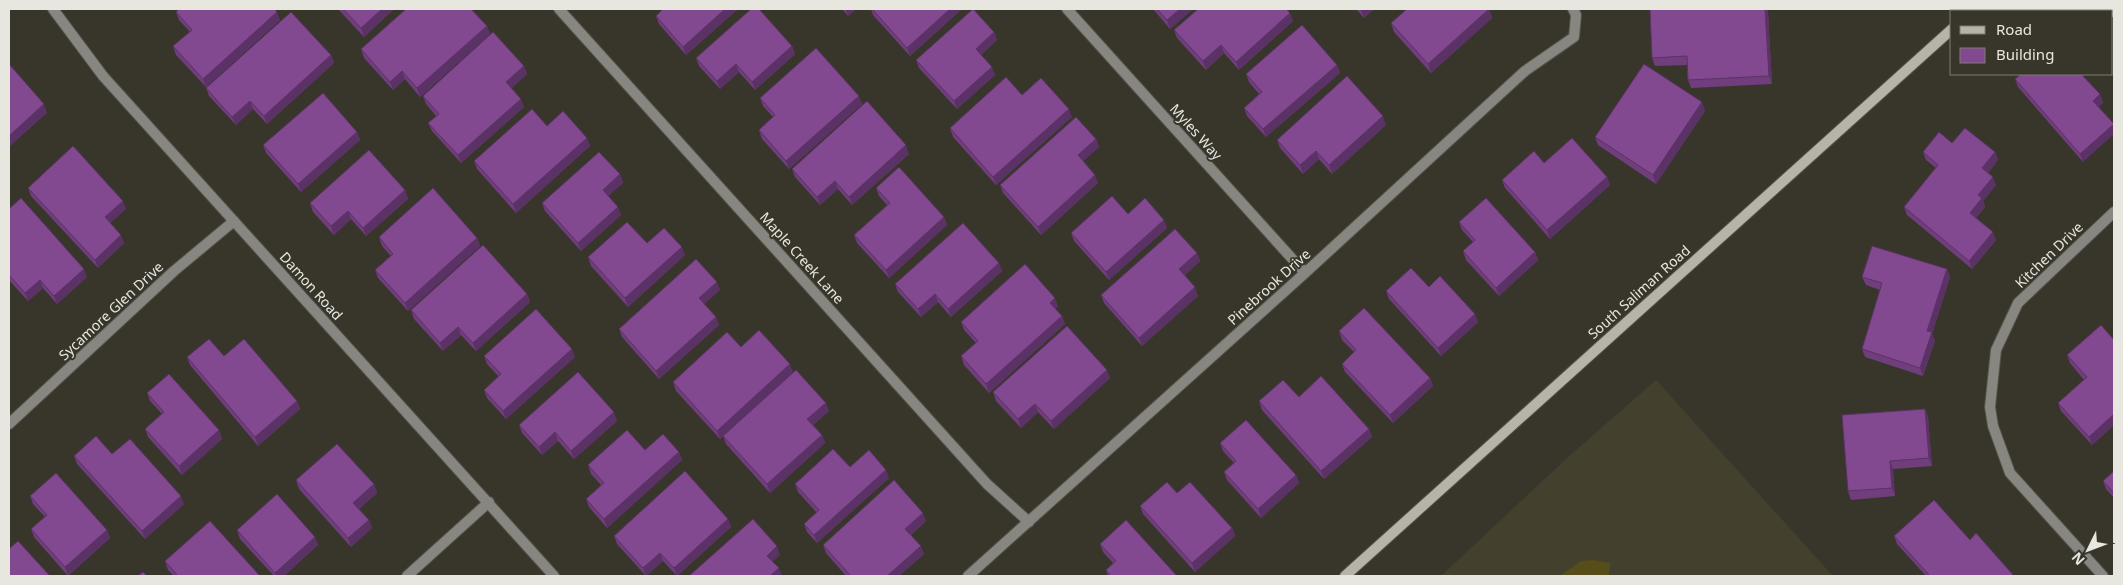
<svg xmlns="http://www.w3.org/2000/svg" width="2123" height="585" viewBox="0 0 2123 585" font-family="'Noto Sans',sans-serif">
	<rect width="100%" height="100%" fill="#38362b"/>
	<path fill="#43402e" d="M1656 380 1833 576H1441L1566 459Z"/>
	<path fill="#564d19" d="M1593 560 1610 563 1609 576H1560L1581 561Z"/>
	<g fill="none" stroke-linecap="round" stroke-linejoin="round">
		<g stroke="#545248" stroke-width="12">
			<path id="street" d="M53 9 103 76 554 576
				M559 9 987 484 1029 522
				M1067 9 1305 273
				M9 424 174 271 234 221
				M407 576 489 502
				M968 576 1305 273 1525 71 1574 37 1576 15 1573 9
				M2103 576 2010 473 1993 426 1990 407 1996 350 2018 303 2114 212"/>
		</g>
		<g stroke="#545248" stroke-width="12">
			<path id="secondary" d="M2112 9 2114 12
				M1972 11 1975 9
				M1345 576 1952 29"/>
		</g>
		<use href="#street" stroke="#878680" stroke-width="10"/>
		<use href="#secondary" stroke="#b5b3aa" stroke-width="10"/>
	</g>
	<path fill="#703e7c" d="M338 9H394L364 37Z
		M663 9H738L686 55 659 24 656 16Z
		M842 9H856L848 16Z
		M871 9H962L910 56 873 15Z
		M1153 9H1193L1170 29Z
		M1356 9H1374L1364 18Z
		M1489 9 1492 18 1431 73 1394 32 1391 23Z
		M1662 9H1767L1768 12 1772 84 1691 88 1688 80 1687 65 1655 66 1652 58Z
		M176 12 280 20 206 87 176 55 173 46 190 32 179 20Z
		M1293 21 1239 70 1224 53 1206 70 1177 38 1174 30Z
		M487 26 490 34 420 97 405 79 393 90 364 58 361 49Z
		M994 32 997 40 981 55 995 75 957 109 919 68 916 60Z
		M792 46 795 54 755 90 739 72 720 89 699 66 696 58Z
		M331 55 334 63 267 124 253 109 236 125 209 96 206 88Z
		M1337 65 1340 73 1266 137 1247 116 1244 108 1259 94 1249 82 1246 74Z
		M524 66 527 74 511 88 524 107 461 163 432 131 428 123 436 116 426 104 423 96Z
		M2015 79 2100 94 2103 103 2098 107 2083 162 2018 87Z
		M1022 95 1072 117 996 185 953 137 950 128Z
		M760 98 862 104 789 169 762 139 759 130 773 117 763 106Z
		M1705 111 1656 184 1598 145 1595 137Z
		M1386 125 1332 174 1319 159 1303 174 1280 148 1277 140Z
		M547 126 587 138 590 146 516 213 477 169 474 161Z
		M357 132 360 140 301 192 266 153 263 145Z
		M1096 139 1099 147 1083 161 1098 183 1041 235 1003 193 1000 185Z
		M1952 143 1995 152 1998 160 1988 173 1996 185 1983 201 1985 207 1976 218 1996 240 1972 269 1907 215 1904 207 1936 168 1926 160 1923 152Z
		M909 154 852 205 838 189 820 205 795 177 792 169Z
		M620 174 623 183 608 196 621 215 581 251 545 211 542 203Z
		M1607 177 1610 185 1550 239 1505 188 1502 180Z
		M28 188 126 209 110 223 124 243 98 268 31 196Z
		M876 188 944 217 947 225 889 278 857 243 854 235 887 205 879 196Z
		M405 190 408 199 366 236 351 219 334 235 313 212 310 203Z
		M9 209 87 277 57 304 43 288 28 301 9 280Z
		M1128 214 1167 228 1109 280 1074 241 1071 233Z
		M1459 222 1535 252 1538 260 1499 296 1466 260 1463 251 1473 242 1462 230Z
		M379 237 477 238 480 246 408 311 378 278 375 270 391 256 382 246Z
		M1197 253 1200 261 1185 275 1198 296 1142 346 1104 303 1101 295Z
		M685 255 628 307 591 266 588 257Z
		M999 263 1002 271 951 317 938 302 921 317 898 292 895 284Z
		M1947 269 1950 277 1932 334 1935 341 1923 376 1865 357 1862 349 1880 290 1866 285 1862 277Z
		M1429 287 1478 322 1441 356 1389 299 1386 291Z
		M720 290 704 304 716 317 719 325 659 379 622 337 619 329Z
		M527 294 530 302 476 351 461 335 443 351 414 319 411 310Z
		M1058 306 1055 309 1062 316 1065 324 989 393 964 365 961 356 976 343 964 330 961 322Z
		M1339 331 1430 378 1433 386 1393 423 1345 372 1342 364 1354 352 1342 340Z
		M2114 340V425L2092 445 2061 411 2058 403 2084 380 2070 363 2067 355Z
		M741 347 793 372 720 439 676 391 673 382Z
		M484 356 575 357 506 419 487 398 484 390 499 377 487 364Z
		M187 357 297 401 300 409 258 446 190 365Z
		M1110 378 1054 429 1038 412 1021 428 996 401 993 392Z
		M147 393 219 430 222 439 182 475 148 437 145 429 162 414 150 401Z
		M1299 397 1369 429 1372 437 1324 479 1262 410 1259 401Z
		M1925 409 1928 417 1932 466 1893 469 1895 496 1851 500 1848 491Z
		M829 411 813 425 822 435 825 443 770 493 726 444 723 436Z
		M617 421 574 459 558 441 542 455 522 433 519 425Z
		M1220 443 1296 475 1299 483 1261 518 1227 480 1224 472 1234 463 1223 451Z
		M645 450 679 452 682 460 607 528 589 507 586 499 601 485 591 474 588 465Z
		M74 456 184 504 145 539 77 464Z
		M850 467 889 478 817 543 807 532 804 524 817 513 798 492 795 484Z
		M2114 471V498L2106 489 2103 481Z
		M296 480 374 484 377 493 359 509 369 520 372 528 351 547 299 489Z
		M1177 493 1232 528 1235 536 1195 572 1143 514 1140 506Z
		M30 496 107 530 110 538 68 576 34 537 31 529 45 517 33 504Z
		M728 519 731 527 677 576 663 561 646 576 617 544 614 536Z
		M926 521 911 535 924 554 899 576H846L826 553 823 545Z
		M237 530 315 537 318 545 284 576H274L240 539Z
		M1894 536 1970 540 2014 576H1926L1897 544Z
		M1100 544 1177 576H1108L1106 570 1113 563 1103 552Z
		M165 561 260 576H174L168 570Z"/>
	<path fill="#5b3265" d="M382 9H394L364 37 361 28Z
		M725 9H738L686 55 683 47Z
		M846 9H856L848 16Z
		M950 9H962L910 56 907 48Z
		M1180 9H1193L1170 29 1167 20Z
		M1362 9H1374L1364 18 1361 10Z
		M1489 9 1492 18 1431 73 1428 64Z
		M1765 9H1767L1768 12 1772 84 1769 76Z
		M277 12 280 20 206 87 203 79Z
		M1290 13 1293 21 1239 70 1236 62Z
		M487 26 490 34 420 97 417 88Z
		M994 32 997 40 979 57 976 49Z
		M1221 45 1224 53 1206 70 1203 61Z
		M792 46 795 54 755 90 752 82Z
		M331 55 334 63 267 124 264 116Z
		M736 64 739 72 720 89 717 81Z
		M1337 65 1340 73 1266 137 1263 129Z
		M524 66 527 74 509 91 506 82Z
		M992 67 995 75 957 109 954 101Z
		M402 71 405 79 393 90 390 82Z
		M2100 94 2103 103 2096 109 2093 101Z
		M859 96 862 104 789 169 786 161Z
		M521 99 524 107 461 163 458 155Z
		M250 101 253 109 236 125 232 117Z
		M1702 102 1705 111 1656 184 1653 175Z
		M44 104 47 113 9 147V136Z
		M1069 109 1072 117 996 185 993 177Z
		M1383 116 1386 125 1332 174 1329 165Z
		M2114 124V134L2083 162 2080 154Z
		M357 132 360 140 301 192 298 184Z
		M587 138 590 146 516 213 513 204Z
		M1096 139 1099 147 1081 163 1078 155Z
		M906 145 909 154 852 205 849 197Z
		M1316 151 1319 159 1303 174 1300 165Z
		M1995 152 1998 160 1985 176 1982 168Z
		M620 174 623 183 606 198 603 190Z
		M1095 175 1098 183 1041 235 1038 227Z
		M1607 177 1610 185 1550 239 1547 230Z
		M1993 177 1996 185 1983 201 1985 207 1973 221 1970 213 1978 195Z
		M835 181 838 189 820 205 817 197Z
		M405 190 408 199 366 236 363 228Z
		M123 201 126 209 108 225 105 217Z
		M618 207 621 215 581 251 578 243Z
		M348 211 351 219 334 235 331 226Z
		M944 217 947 225 889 278 886 270Z
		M1164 220 1167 228 1109 280 1106 272Z
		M1993 232 1996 240 1972 269 1969 261Z
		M121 235 124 243 98 268 95 260Z
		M477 238 480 246 408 311 405 303Z
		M682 247 685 255 628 307 625 298Z
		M1535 252 1538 260 1499 296 1496 288Z
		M1197 253 1200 261 1182 278 1179 269Z
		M999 263 1002 271 951 317 948 309Z
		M84 269 87 277 57 304 54 296Z
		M1947 269 1950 277 1932 334 1935 341 1923 376 1920 368 1927 331Z
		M40 280 43 288 28 301 25 293Z
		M717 282 720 290 702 306 699 298Z
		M1195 287 1198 296 1142 346 1139 338Z
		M527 294 530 302 476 351 473 343Z
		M935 294 938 302 921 317 918 309Z
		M1055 298 1058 306 1053 311 1050 303Z
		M1475 314 1478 322 1441 356 1438 348Z
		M1062 316 1065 324 989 393 986 384Z
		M716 317 719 325 659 379 656 371Z
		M458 327 461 335 443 351 440 343Z
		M572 349 575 357 506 419 503 411Z
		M790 364 793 372 720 439 717 431Z
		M1107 370 1110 378 1054 429 1051 421Z
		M1430 378 1433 386 1393 423 1390 415Z
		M297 401 300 409 258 446 255 437Z
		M826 403 829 411 810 427 807 419Z
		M1035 404 1038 412 1021 428 1018 419Z
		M1925 409 1928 417 1932 466 1929 458Z
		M614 412 617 421 574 459 571 451Z
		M2114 414V425L2092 445 2089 437Z
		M1369 429 1372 437 1324 479 1321 471Z
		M219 430 222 439 182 475 179 466Z
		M555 432 558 441 542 455 539 447Z
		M822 435 825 443 770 493 767 484Z
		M679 452 682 460 607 528 604 519Z
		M1890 461 1893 469 1895 496 1892 488Z
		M886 470 889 478 817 543 814 535Z
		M1296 475 1299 483 1261 518 1258 509Z
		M374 484 377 493 356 511 353 503Z
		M181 496 184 504 145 539 142 531Z
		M923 513 926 521 908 537 905 529Z
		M728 519 731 527 677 576 674 568Z
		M369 520 372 528 351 547 348 538Z
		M1232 528 1235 536 1195 572 1192 563Z
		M107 530 110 538 68 576 65 567Z
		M315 537 318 545 284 576H276L275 573Z
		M777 546 780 555 770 564 767 556Z
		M921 546 924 554 899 576H887Z
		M660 553 663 561 646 576 643 568Z
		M779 568 782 576H770Z"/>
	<path fill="#824890" stroke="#5b3265" d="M179 9H275L277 12 203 79 173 46 192 30 176 12Z
		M343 9H382L361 28Z
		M406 9H471L487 26 417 88 402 71 390 82 361 49Z
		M663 9H725L683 47 656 16Z
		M751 9H759L792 46 752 82 736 64 717 81 696 58Z
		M872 9H950L907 48Z
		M973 9 994 32 976 49 992 67 954 101 916 60Z
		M1157 9H1180L1167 20Z
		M1198 9H1286L1290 13 1236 62 1221 45 1203 61 1174 30Z
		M1407 9H1489L1428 64 1391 23Z
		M1650 9H1765L1769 76 1688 80 1687 56 1652 58Z
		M291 12 331 55 264 116 250 101 232 117 206 88Z
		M1302 25 1337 65 1263 129 1244 108 1262 92 1246 74Z
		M493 32 524 66 506 82 521 99 458 155 428 123 439 114 423 96Z
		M816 48 859 96 786 161 759 130 775 115 760 98Z
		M9 64 44 104 9 136Z
		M1644 64 1702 102 1653 175 1595 137Z
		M2021 74H2081L2100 94 2093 101 2114 124 2080 154 2015 79Z
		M1347 76 1383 116 1329 165 1316 151 1300 165 1277 140Z
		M1006 77 1022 95 1041 78 1069 109 993 177 950 128Z
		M323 93 357 132 298 184 263 145Z
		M867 101 906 145 849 197 835 181 817 197 792 169Z
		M532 109 547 126 563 111 587 138 513 204 474 161Z
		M1076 117 1096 139 1078 155 1095 175 1038 227 1000 185Z
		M1965 128 1995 152 1982 168 1993 177 1978 195 1982 198 1970 213 1993 232 1969 261 1904 207 1938 165 1923 152 1939 132 1952 143Z
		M1572 138 1607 177 1547 230 1502 180 1534 151 1544 163Z
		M73 146 123 201 105 217 121 235 95 260 28 188Z
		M369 150 405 190 363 228 348 211 331 226 310 203Z
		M599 152 620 174 603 190 618 207 578 243 542 203Z
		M899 167 944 217 886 270 854 235 890 203 876 188Z
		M433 188 477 238 405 303 375 270 393 254 379 237Z
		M1112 196 1128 214 1145 198 1164 220 1106 272 1071 233Z
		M21 198 84 269 54 296 40 280 25 293 9 275V209Z
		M1486 198 1535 252 1496 288 1463 251 1475 240 1459 222Z
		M627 222 647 243 664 228 682 247 625 298 588 257Z
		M963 223 999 263 948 309 935 294 918 309 895 284Z
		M1175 229 1197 253 1179 269 1195 287 1139 338 1101 295Z
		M483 245 527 294 473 343 458 327 440 343 411 310Z
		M1872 246 1947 269 1927 331 1932 332 1920 368 1862 349 1882 283 1862 277Z
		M696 259 717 282 699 298 716 317 656 371 619 329Z
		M1025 264 1055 298 1050 303 1062 316 986 384 961 356 978 341 961 322Z
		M1411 268 1429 287 1440 276 1475 314 1438 348 1386 291Z
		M1364 308 1430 378 1390 415 1342 364 1356 350 1339 331Z
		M536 309 572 349 503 411 484 390 501 374 484 356Z
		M2101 325 2114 340V414L2089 437 2058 403 2087 377 2067 355Z
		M1067 326 1107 370 1051 421 1035 404 1018 419 993 392Z
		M759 330 790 364 717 431 673 382 727 332 741 347Z
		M209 339 224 356 244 339 297 401 255 437 187 357Z
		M796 370 826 403 807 419 822 435 767 484 723 436Z
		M578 372 614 412 571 451 555 432 539 447 519 425Z
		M169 374 219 430 179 466 145 429 164 412 147 393Z
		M1321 376 1369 429 1321 471 1259 401 1283 380 1299 397Z
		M1925 409 1929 458 1890 461 1892 488 1848 491 1842 415Z
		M1246 420 1296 475 1258 509 1224 472 1236 461 1220 443Z
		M627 430 645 450 663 434 679 452 604 519 586 499 604 483 588 465Z
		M96 436 112 454 130 439 181 496 142 531 74 456Z
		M337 444 374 484 353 503 369 520 348 538 296 480Z
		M833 449 850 467 869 450 886 470 814 535 804 524 819 510 795 484Z
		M685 471 728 519 674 568 660 553 643 568 614 536Z
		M2114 471V493L2103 481Z
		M56 473 107 530 65 567 31 529 47 515 30 496Z
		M894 480 923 513 905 529 921 546 887 576H851L823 545Z
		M1167 482 1177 493 1190 482 1232 528 1192 563 1140 506Z
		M277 494 315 537 275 573 237 530Z
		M1934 500 1970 540 1976 533 2014 576H1930L1894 536Z
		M753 519 777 546 767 556 779 568 770 576H689Z
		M1126 520 1177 576H1108L1110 574 1106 570 1116 561 1100 544Z
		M210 521 260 576H178L165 561Z
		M18 541 50 576H9V549Z
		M143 572 147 576H138Z"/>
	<g text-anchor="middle" stroke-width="4" stroke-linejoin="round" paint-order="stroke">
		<g font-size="14" fill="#e7e6df" stroke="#38362b">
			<text transform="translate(1196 132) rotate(48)" y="5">Myles Way</text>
			<text transform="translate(2049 255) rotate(-44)" y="5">Kitchen Drive</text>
			<text transform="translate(802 258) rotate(48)" y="5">Maple Creek Lane</text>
			<text transform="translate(311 286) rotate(48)" y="5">Damon Road</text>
			<text transform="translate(1269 287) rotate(-42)" y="5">Pinebrook Drive</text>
			<text transform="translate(1639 292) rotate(-42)" y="5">South Saliman Road</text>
			<text transform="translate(111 311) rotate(-43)" y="5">Sycamore Glen Drive</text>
		</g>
	</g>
	<rect width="2123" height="585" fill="none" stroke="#e7e6df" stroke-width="20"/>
	<rect x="1950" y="10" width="162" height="65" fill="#38362b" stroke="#7e7c73"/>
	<rect x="1960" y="26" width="25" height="8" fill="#b5b3aa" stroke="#7e7c73"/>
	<text x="1996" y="35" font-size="15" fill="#e7e6df">Road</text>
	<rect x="1960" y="48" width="25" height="15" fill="#824890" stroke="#7e7c73"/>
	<text x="1996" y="60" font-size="15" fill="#e7e6df">Building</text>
	<g transform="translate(2088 550) rotate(228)" stroke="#38362b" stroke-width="4" paint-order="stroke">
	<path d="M0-4L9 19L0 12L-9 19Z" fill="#e7e6df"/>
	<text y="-8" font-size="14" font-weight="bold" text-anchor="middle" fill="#e7e6df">N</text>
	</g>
</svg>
